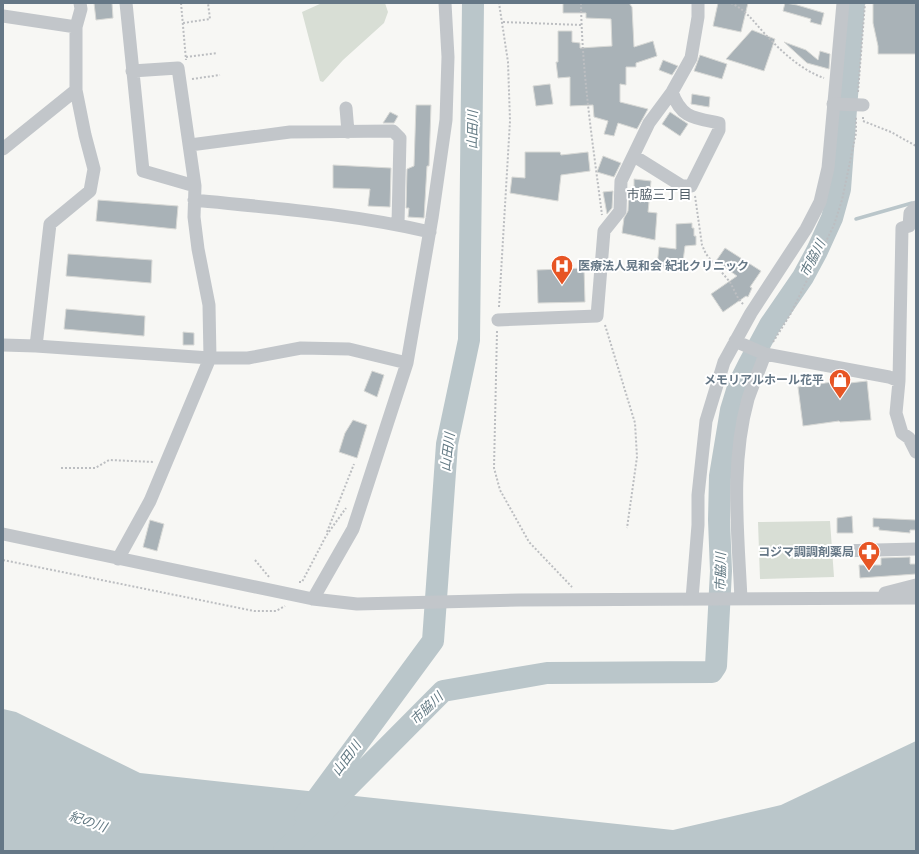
<svg xmlns="http://www.w3.org/2000/svg" width="919" height="854" viewBox="0 0 919 854" font-family="Raleway,'Noto Sans JP',sans-serif">
	<rect width="100%" height="100%" fill="#f7f7f4"/>
	<path fill="#d8ded5" d="M322 3H385L388 12 384 23 343 60 323 82 320 81 302 12Z
		M830 521 834 577 760 579 758 522Z"/>
	<path fill="#bac6ca" d="M3 709 16 712 140 773 673 830 781 805 916 741V851H3Z"/>
	<g fill="none" stroke-linecap="round" stroke-linejoin="round">
		<path stroke="#bac6ca" stroke-width="3.5" d="M856 219 912 203"/>
		<path stroke="#bac6ca" stroke-width="22" d="M305 815 433 641 447 444 469 340 473 3
			M284 851 443 691 547 673 712 672 716 666 721 571 719 520 720 476 731 410 739 384 749 364 770 325 803 277 817 251 832 218 840 189 854 3"/>
	</g>
	<path fill="#a9b2b7" stroke="#d8d9d6" d="M94 3H112L113 18 96 20Z
		M563 3H629L632 7 634 47 653 41 657 56 636 63V67H626V85L620 84V102L648 109 637 129 618 123 614 136 604 134 608 121 594 117 593 105 570 106V77L558 78 556 62H558V31H572V42L580 43V48L612 46 611 19 586 18V13H563Z
		M718 3H748L741 32 713 26Z
		M785 3 797 5 824 13 821 25 810 22 811 19 783 11Z
		M873 3H916V54H878V46L873 23Z
		M752 30 775 39 764 71 726 59Z
		M784 42 806 50 818 60 820 51 830 54 829 69 807 63Z
		M700 55 727 64 722 79 694 71Z
		M663 60 678 66 672 75 659 70Z
		M550 84 553 104 536 106 533 86Z
		M692 94 710 97 709 107 691 104Z
		M416 105H431L429 166H427L424 218 408 217 409 208H406L407 169 414 166Z
		M390 112 398 116 394 123H383Z
		M670 112 688 124 680 136 662 124Z
		M525 152H560L561 155 588 152 590 171 561 175 558 201 510 193 512 177 525 178Z
		M603 156 621 163 614 177 597 172Z
		M333 165 391 168 390 207 368 206 370 189 333 188Z
		M634 179 651 181 648 212 657 213 655 240 622 233 624 218 628 211 629 190 634 189Z
		M613 191 612 208 607 214 603 192Z
		M98 200 178 206 176 229 96 221Z
		M692 223V228H694V236H696V245L685 246 682 269 657 266 659 247 676 249V224Z
		M725 248 761 271 750 287 752 288 748 297 746 296 723 312 711 294 737 276 716 261Z
		M68 254 152 260 151 283 66 276Z
		M639 260 649 262 648 271 638 270Z
		M584 268 585 302 538 303 537 270Z
		M66 309 145 316 144 336 64 329Z
		M183 332 194 333V345H183Z
		M372 371 384 375 377 397 364 391Z
		M867 381 871 420 840 422 839 421 803 426 798 387 832 382V385Z
		M353 420 367 425 357 458 339 452 345 433Z
		M852 516 853 533H837V518Z
		M873 518 916 520V530H910V533L879 530V527H873Z
		M150 520 164 524 157 551 143 547Z
		M910 557V564H916V574L860 578 859 565H881V558Z"/>
	<g fill="none" stroke-linecap="round" stroke-linejoin="round">
		<path stroke="#bcbec1" stroke-width="2" stroke-dasharray="2 2" stroke-linecap="butt" d="M181 3 186 60
			M581 3C582 74 593 145 602 215
			M731 3C746 10 754 22 765 34 781 51 801 70 824 78
			M503 22 581 25
			M183 23 210 19 208 3
			M186 57 217 53
			M192 79 220 75
			M858 92 865 3
			M863 117V121L891 132 916 146
			M695 196 702 245 706 254 730 282 738 298 743 304
			M499 307 510 121 508 62 499 3
			M605 325 635 423 637 457 627 528
			M497 331 494 468 500 490 529 542 572 587
			M773 342 790 315 834 225 842 200 856 133V117
			M61 468H95L109 460 154 462
			M327 532 354 464
			M3 560 254 611H276L285 606
			M255 560 269 577
			M299 582H302L326 536 346 508"/>
		<path stroke="#c2c6ca" stroke-width="13" d="M3 16 76 27
			M132 71 178 68 195 186
			M346 108 348 132
			M190 145 290 132 393 131 400 138 398 224
			M3 149 76 90
			M634 156 682 186H691L719 130V123C694 118 681 118 672 92
			M194 200C273 208 353 214 430 232
			M498 320 597 316 604 231 620 211 621 181 649 123 672 92 691 58 698 17V3
			M735 341 765 354 889 377 899 381 902 228 909 226 910 213 916 207
			M3 345 36 346 210 358H248L301 348 349 349 407 363
			M36 346 50 224 90 191 94 169 85 135 76 90V27L81 9 80 3
			M899 381 896 413 902 433 909 438 916 452
			M3 534 313 599 357 604 519 600 916 598
			M837 551 916 549
			M118 559 150 501 210 358 209 305 198 249 194 217 195 186 143 171 126 3
			M885 593 916 585
			M313 599 353 529 407 363 432 218 446 120 448 57 445 3
			M692 599 698 525V495L706 421 724 362 751 313 806 229 820 202 828 168 843 3
			M741 599C738 533 730 464 748 399 753 384 760 369 765 354"/>
		<path stroke="#c2c6ca" stroke-width="13" d="M833 104 863 105"/>
	</g>
	<defs>
		<g id="hospital-pin" transform="scale(1.15)"><path d="M0 17L-7.5 6A9.5 9.5 0 1 1 7.5 6Z" fill="#e75524" stroke="#fff"/><path d="M-5-5h3v3.5h4V-5h3V5h-3V1.5h-4V5h-3Z" fill="#fff"/></g>
		<g id="shop-pin" transform="scale(1.15)"><path d="M0 17L-7.5 6A9.5 9.5 0 1 1 7.5 6Z" fill="#e75524" stroke="#fff"/><path d="M-5-2.5h2.3a2.7 3.5 0 0 1 5.4 0H5L5.5 6h-11ZM-1.5-2.5h3a1.5 2.3 0 0 0-3 0Z" fill="#fff"/></g>
		<g id="pharmacy-pin" transform="scale(1.15)"><path d="M0 17L-7.5 6A9.5 9.5 0 1 1 7.5 6Z" fill="#e75524" stroke="#fff"/><path d="M-2-6h4v4h4v4h-4v4h-4v-4h-4v-4h4Z" fill="#fff"/></g>
	</defs>
	<g fill-rule="evenodd">
		<use href="#hospital-pin" x="562" y="266"/>
		<use href="#shop-pin" x="840" y="380"/>
		<use href="#pharmacy-pin" x="869" y="552"/>
	</g>
	<g text-anchor="middle" stroke-width="4" stroke-linejoin="round" paint-order="stroke">
		<g font-size="12" font-weight="bold" fill="#657786" stroke="#fff" text-anchor="end">
			<text x="578" y="270" text-anchor="start">医療法人晃和会 紀北クリニック</text>
			<text x="824" y="384">メモリアルホール花平</text>
			<text x="854" y="556">コジマ調調剤薬局</text>
		</g>
		<g font-size="13" font-style="italic" fill="#617882" stroke="#fff">
			<text transform="translate(472 130) rotate(-89)" y="5">山田川</text>
			<text transform="translate(812 258) rotate(-63)" y="5">市脇川</text>
			<text transform="translate(447 452) rotate(-83)" y="5">山田川</text>
			<text transform="translate(720 572) rotate(-89)" y="5">市脇川</text>
			<text transform="translate(426 708) rotate(-44)" y="5">市脇川</text>
			<text transform="translate(346 758) rotate(-54)" y="5">山田川</text>
			<text transform="translate(88 821) rotate(19)" y="5">紀の川</text>
		</g>
		<g font-size="13" fill="#53606a" stroke="#fff">
			<text x="659" y="199">市脇三丁目</text>
		</g>
	</g>
	<rect width="919" height="854" fill="none" stroke="#657786" stroke-width="8"/>
</svg>
